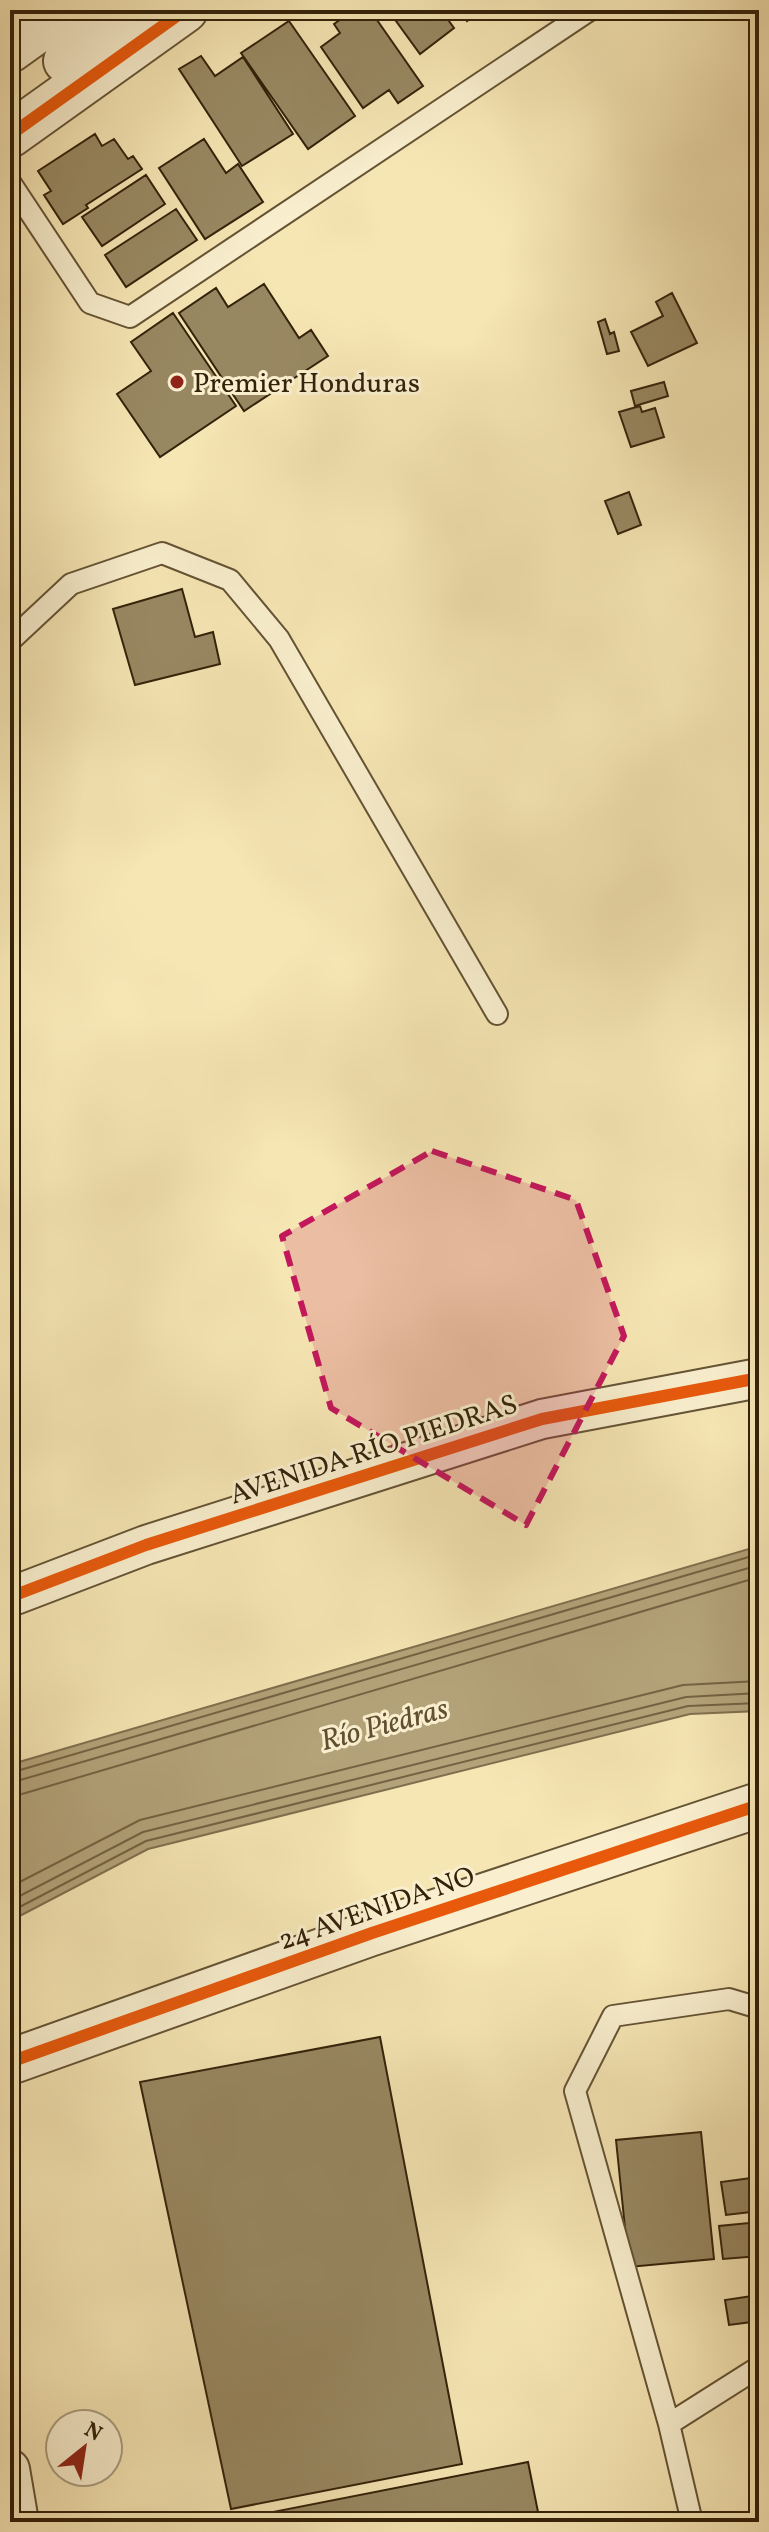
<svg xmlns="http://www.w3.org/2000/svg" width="769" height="2532" viewBox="0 0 769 2532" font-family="Vollkorn,serif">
	<rect width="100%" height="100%" fill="#f6e6b4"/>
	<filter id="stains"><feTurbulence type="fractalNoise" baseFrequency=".0025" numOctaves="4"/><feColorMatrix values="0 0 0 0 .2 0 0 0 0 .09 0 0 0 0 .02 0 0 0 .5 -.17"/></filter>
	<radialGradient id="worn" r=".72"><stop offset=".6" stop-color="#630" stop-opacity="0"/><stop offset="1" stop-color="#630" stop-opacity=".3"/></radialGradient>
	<path fill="#b4a37a" stroke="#806f4d" stroke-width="2" d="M759 1546V1711L690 1714 148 1849 10 1921V1767L19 1762Z"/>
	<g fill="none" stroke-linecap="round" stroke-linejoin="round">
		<path stroke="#746242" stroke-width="2" d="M10 1773 759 1554
			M10 1783 759 1565
			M10 1795 22 1794 759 1577
			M10 1887 140 1820 683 1685 759 1681
			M10 1901 143 1832 686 1697 759 1693
			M10 1912 146 1841 688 1706 759 1703"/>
	</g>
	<path fill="#988862" stroke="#33220a" stroke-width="2" d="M354 10H370L423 86 398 103 389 90 363 108 321 47 340 33 334 24Z
		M388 10H441L454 28 420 54Z
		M460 10H483L467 21Z
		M289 21 355 116 308 149 241 53Z
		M201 56 215 76 243 57 293 134 242 166 179 69Z
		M95 134 102 146 114 139 128 159 133 156 142 169 86 205 88 208 63 224 44 195 51 191 38 171Z
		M204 139 226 173 238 164 263 202 205 239 159 168Z
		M146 175 165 204 102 246 82 217Z
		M176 209 197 240 126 287 105 255Z
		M264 284 299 338 311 330 328 356 244 411 179 313 216 288 228 307Z
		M672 293 697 343 648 366 631 332 663 316 656 302Z
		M173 313 236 406 160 457 117 394 151 371 131 342Z
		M605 319 610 334 614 332 619 351 607 354 598 322Z
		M664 382 668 396 635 406 631 391Z
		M640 406 642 412 655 408 664 437 631 447 619 412Z
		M629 492 641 525 618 534 605 501Z
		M182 589 195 637 213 632 220 664 135 685 113 609Z
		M380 2037 462 2464 231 2509 140 2082Z
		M701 2132 714 2259 629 2267 616 2140Z
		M759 2177V2211L726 2215 721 2182Z
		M759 2222V2256L723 2259 719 2226Z
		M759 2295V2321L729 2325 725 2300Z
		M528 2462 540 2522H232V2520Z"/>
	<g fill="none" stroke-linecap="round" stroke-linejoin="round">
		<g stroke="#645334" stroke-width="24">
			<path id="service" d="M10 182 90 303 130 317 590 10
				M10 641 71 584 162 553 230 580 279 639 497 1014
				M669 2424 759 2367
				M692 2522 669 2424 575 2091 613 2016 729 1999 759 2008"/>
		</g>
		<g stroke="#645334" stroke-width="42">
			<path id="minor" d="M10 1597 146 1545 542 1419 759 1378
				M10 2469 19 2522"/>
		</g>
		<g stroke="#645334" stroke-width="48">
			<path id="tertiary" d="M10 50 66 10
				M66 61 131 10
				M10 135 185 10
				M10 2062 372 1933 759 1805"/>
		</g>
		<use href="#service" stroke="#f9efce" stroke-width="20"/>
		<use href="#minor" stroke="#f9efce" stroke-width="38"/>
		<use href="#tertiary" stroke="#f9efce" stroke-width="44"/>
		<g stroke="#f9efce" stroke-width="17">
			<path id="cycleway" d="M10 135 185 10
				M10 1597 146 1545 542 1419 759 1378
				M10 2062 372 1933 759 1805"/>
		</g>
		<use href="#cycleway" stroke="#e8590c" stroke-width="12"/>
	</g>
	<path fill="#c2185b" fill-opacity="0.2" stroke="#c2185b" stroke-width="6" stroke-dasharray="16 10" stroke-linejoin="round" d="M432 1151 576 1200 624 1336 526 1525 331 1408 282 1236Z"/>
	<circle fill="#8f2418" stroke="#f9efce" stroke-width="3" cx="177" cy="382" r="8"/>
	<g text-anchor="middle" stroke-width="6" stroke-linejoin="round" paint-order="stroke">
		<g font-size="28" fill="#33220a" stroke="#f9efce" text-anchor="start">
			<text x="193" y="392">Premier Honduras</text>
		</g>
		<g font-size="28" fill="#33220a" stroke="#f9efce">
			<text transform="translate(373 1448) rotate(-18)" y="10">AVENIDA RÍO PIEDRAS</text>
			<text transform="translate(376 1907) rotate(-19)" y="10">24 AVENIDA NO</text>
		</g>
		<g font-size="30" font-style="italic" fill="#604f31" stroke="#f9efce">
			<text transform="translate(384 1724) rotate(-15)" y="10">Río Piedras</text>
		</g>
	</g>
	<rect width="769" height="2532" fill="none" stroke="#f6e6b4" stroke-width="40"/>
	<rect x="12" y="12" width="745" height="2508" fill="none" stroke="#33220a" stroke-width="4"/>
	<rect x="20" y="20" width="729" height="2492" fill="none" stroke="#33220a" stroke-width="2"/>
	<g transform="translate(84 2448) rotate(30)"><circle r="38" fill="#f9efce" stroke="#aa9d80" stroke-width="2"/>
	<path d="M0-6L14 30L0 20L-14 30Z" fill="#8f2418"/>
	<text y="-12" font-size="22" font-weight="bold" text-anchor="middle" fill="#33220a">N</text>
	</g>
	<rect width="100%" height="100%" filter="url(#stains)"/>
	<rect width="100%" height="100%" fill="url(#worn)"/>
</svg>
